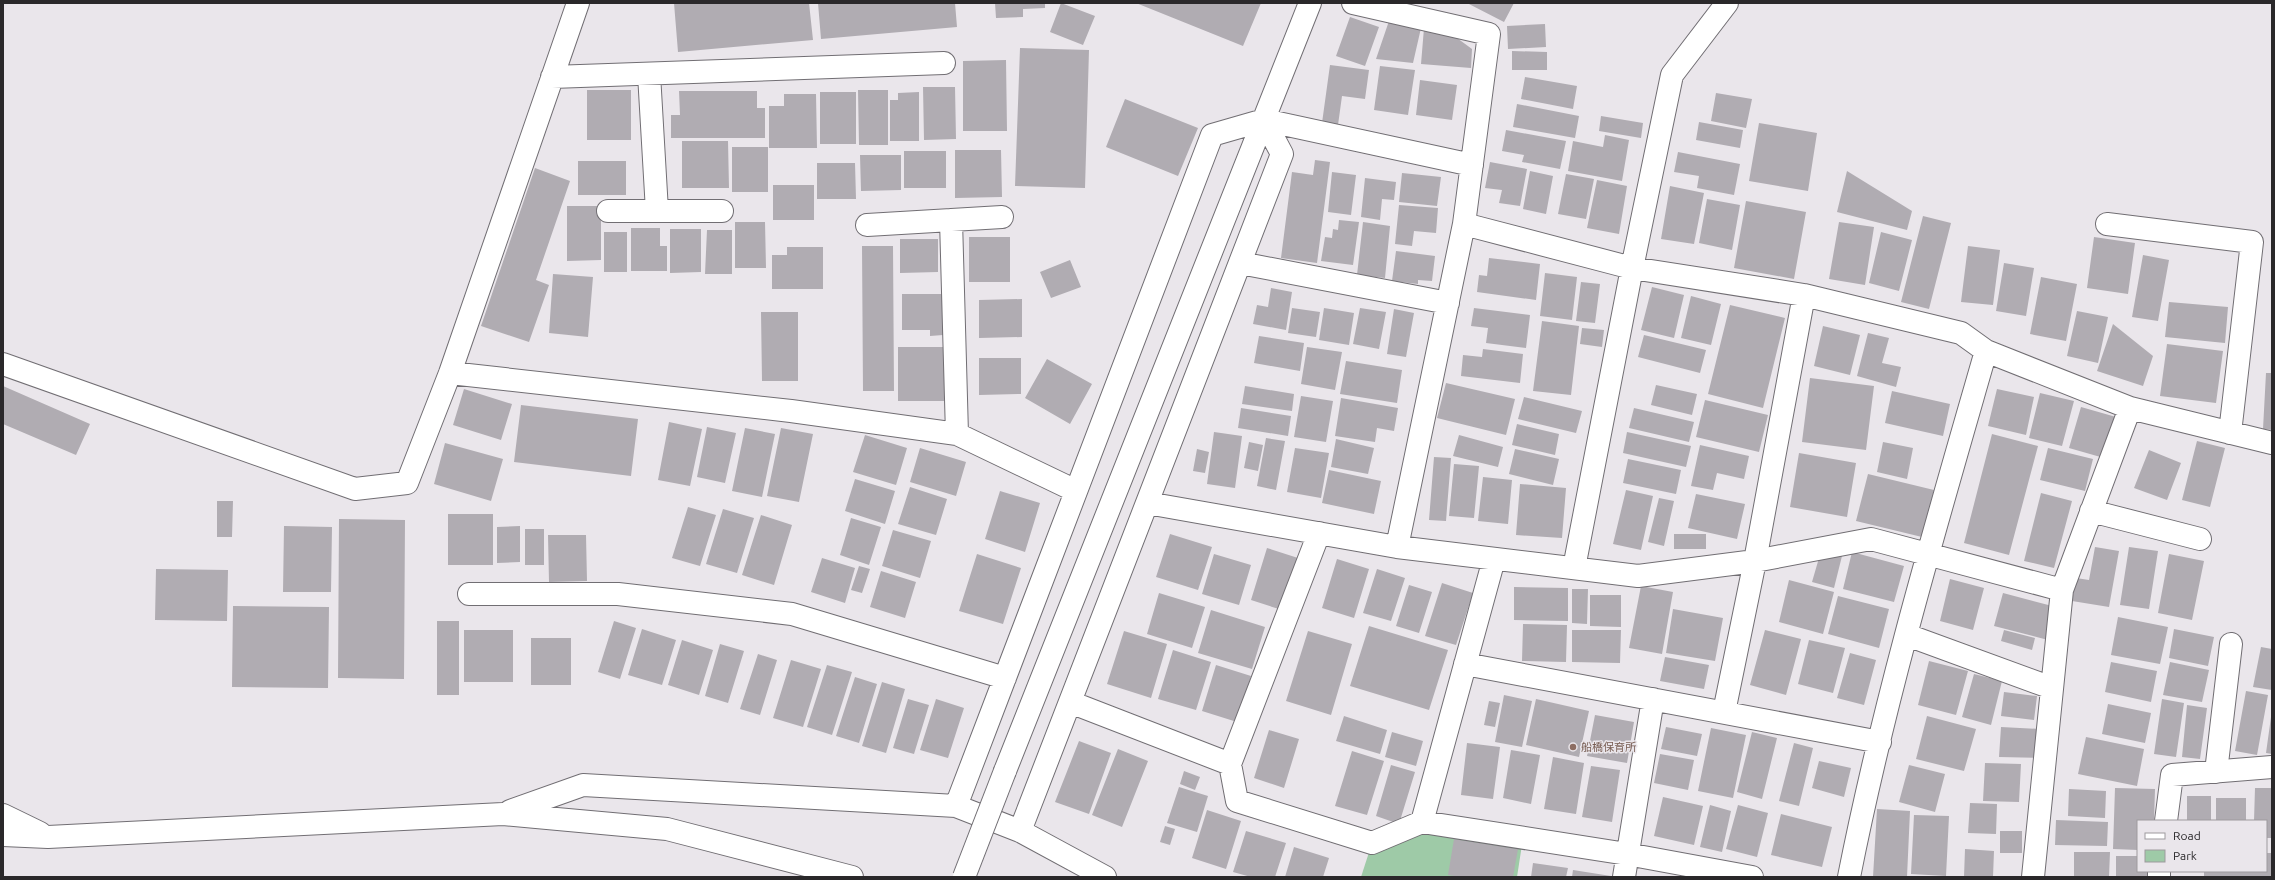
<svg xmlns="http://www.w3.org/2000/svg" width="2275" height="880" viewBox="0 0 2275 880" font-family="Ubuntu,'Noto Sans JP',sans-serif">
	<rect width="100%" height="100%" fill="#eae6eb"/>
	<path fill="#9ecaa7" d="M1422 822 1523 838 1517 877H1361L1372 843Z"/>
	<path fill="#b0acb2" d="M674 3H809L813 40 678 52Z
		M818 3H955L957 27 821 39Z
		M995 3H1045V8L1023 9V17L996 18Z
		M1061 3 1095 16 1083 45 1050 32Z
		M1136 3H1261L1243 46Z
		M1467 3H1514L1504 22Z
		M1350 17 1379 27 1365 66 1336 56Z
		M1390 18 1421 28 1413 63 1376 59Z
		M1545 24 1546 47 1508 49 1507 26Z
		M1424 28 1446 30 1472 49 1471 68 1421 64Z
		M1020 48 1089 50 1085 188 1015 186Z
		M1512 51 1547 52V70H1512Z
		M1006 60 1007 131H963V61Z
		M1330 65 1369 70 1365 99 1342 96 1338 125 1322 123Z
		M1380 66 1415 70 1408 115 1374 110Z
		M1525 77 1577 86 1573 109 1521 99Z
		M1420 80 1457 85 1452 120 1416 115Z
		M923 87H955L956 139 924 140Z
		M587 90H631V140H587Z
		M858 90H888V145H859Z
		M679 91H757V108H765V138H671V115H680Z
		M820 92H856V144H820Z
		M919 92V141H890V100H898V93Z
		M1716 93 1752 99 1746 128 1711 121Z
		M784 94H816L817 148H769V106H784Z
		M1125 99 1198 128 1178 176 1106 147Z
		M1517 104 1579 116 1575 138 1513 127Z
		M1601 116 1643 123 1641 138 1599 131Z
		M1699 122 1743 130 1740 148 1696 140Z
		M1759 123 1817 133 1808 191 1749 181Z
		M1506 130 1566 141 1560 169 1522 162 1524 155 1502 151Z
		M1605 135 1629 140 1622 181 1568 171 1573 141 1603 147Z
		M682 141H728L729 188H682Z
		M732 147H768V192H732Z
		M955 150H1001L1002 197 955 198Z
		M904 151H946V188H904Z
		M1678 152 1740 164 1734 195 1697 188 1699 176 1674 172Z
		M860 155H901V190L861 191Z
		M1315 160 1330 162 1317 263 1281 258 1292 172 1313 175Z
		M578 161H626V195H578Z
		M1490 162 1527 169 1520 206 1499 203 1502 190 1485 188Z
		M817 163H855L856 199H817Z
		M535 168 570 181 536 280 549 285 529 342 481 326Z
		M1530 171 1553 176 1546 214 1523 209Z
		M1847 171 1912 211 1907 230 1837 212Z
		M1332 172 1356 175 1351 215 1328 212Z
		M1402 173 1441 177 1437 206 1399 202Z
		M1566 174 1594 179 1586 219 1558 214Z
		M1365 178 1396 182 1394 200 1382 199 1380 220 1361 217Z
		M1597 180 1627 186 1619 234 1587 228Z
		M773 185H814V220H773Z
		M1670 186 1704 193 1694 244 1661 239Z
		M1707 199 1740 205 1732 250 1699 243Z
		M1746 201 1806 212 1794 279 1734 268Z
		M1399 205 1438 208 1436 233 1414 231 1412 246 1395 244Z
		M567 206H601V260L567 261Z
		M1923 216 1951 223 1929 309 1901 302Z
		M1339 220 1359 222 1353 265 1321 261 1325 237 1332 238 1333 229 1338 230Z
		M735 222H765L766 268H735Z
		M1363 222 1390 226 1385 278 1357 275Z
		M1839 222 1874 227 1865 285 1829 279Z
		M631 228H660V246H667V271H631Z
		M670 229H701V272L670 273Z
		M707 230H732V274H705Z
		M604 232H627V272H604Z
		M1881 232 1912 240 1899 291 1869 283Z
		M969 237H1010V282H969Z
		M2094 237 2135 243 2128 294 2087 288Z
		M900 239H938V272L900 273Z
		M862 246H893L894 391H863Z
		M1968 246 2000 250 1993 305 1961 302Z
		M787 247H823V289H772V255H787Z
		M1396 251 1435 256 1432 281 1418 280V284L1392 281Z
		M2143 255 2169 260 2158 321 2132 317Z
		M1489 258 1540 264 1536 300 1477 292 1479 275 1487 276Z
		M1070 260 1081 287 1051 298 1040 272Z
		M2004 263 2034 268 2026 316 1996 311Z
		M1545 273 1577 277 1572 320 1540 316Z
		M553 274 593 277 588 337 549 333Z
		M2041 277 2077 284 2066 341 2030 334Z
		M1581 282 1600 284 1595 323 1576 321Z
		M1652 287 1684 295 1674 338 1641 330Z
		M1271 288 1292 292 1286 330 1253 324 1257 305 1268 307Z
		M902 294H943V335L930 336V330H902Z
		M1691 296 1721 304 1711 345 1681 338Z
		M1022 299V337L979 338V300Z
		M2169 302 2228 307 2225 343 2165 337Z
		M1730 305 1785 318 1763 408 1708 394Z
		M1292 308 1320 312 1316 337 1288 333Z
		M1324 308 1354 313 1349 345 1319 340Z
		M1360 308 1386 312 1379 349 1353 344Z
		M1474 308 1530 315 1526 348 1486 343 1488 328 1471 326Z
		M1394 309 1414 313 1406 357 1387 354Z
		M2077 311 2108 317 2098 363 2067 356Z
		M761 312H798V381H762Z
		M1542 321 1579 326 1571 395 1533 391Z
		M2113 324 2153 356 2143 386 2097 371Z
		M1823 326 1860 335 1850 375 1814 366Z
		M1582 328 1604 330 1602 347 1580 344Z
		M1868 333 1889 338 1882 363 1901 367 1896 387 1857 376Z
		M1644 335 1706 350 1700 373 1638 357Z
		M1259 336 1304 343 1300 371 1254 363Z
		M2167 344 2223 351 2216 403 2160 396Z
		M898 347H944V401H898Z
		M1307 347 1342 352 1335 390 1301 384Z
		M1483 349 1523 354 1520 383 1461 376 1463 355 1482 357Z
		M979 358H1021V394L979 395Z
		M1047 359 1092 384 1070 424 1025 398Z
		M1346 361 1402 370 1397 403 1340 394Z
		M2266 373H2272V430L2263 429Z
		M1810 378 1874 386 1866 450 1802 442Z
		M1446 383 1515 399 1506 435 1437 418Z
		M1656 385 1697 394 1692 415 1651 405Z
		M3 386 90 424 76 455 3 424Z
		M1245 386 1294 394 1292 411 1242 404Z
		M464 389 512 404 501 440 453 425Z
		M1997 389 2034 397 2026 435 1988 426Z
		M1892 391 1950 404 1943 436 1885 423Z
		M2040 393 2074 401 2062 446 2029 438Z
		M1301 396 1333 401 1326 442 1294 437Z
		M1524 397 1582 411 1576 433 1518 419Z
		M1341 398 1398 408 1394 431 1377 428 1375 442 1335 436Z
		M1705 400 1768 415 1759 452 1696 437Z
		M521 405 638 419 631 476 514 462Z
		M2081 407 2116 417 2104 458 2069 448Z
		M1241 408 1291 416 1288 436 1238 428Z
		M1634 408 1694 422 1689 442 1629 428Z
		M669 422 702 429 690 486 658 480Z
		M1517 424 1559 434 1555 455 1512 445Z
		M707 427 736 433 725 483 697 477Z
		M745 428 775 434 762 497 732 491Z
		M781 428 813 434 799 502 767 496Z
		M1214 432 1242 436 1235 488 1207 484Z
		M1627 432 1691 446 1686 467 1623 453Z
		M1992 434 2038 446 2009 555 1964 543Z
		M865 435 907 448 896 485 853 472Z
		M1459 435 1503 447 1498 467 1453 456Z
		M1266 438 1285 441 1276 490 1257 486Z
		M1336 439 1374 448 1368 474 1331 467Z
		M2197 441 2225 448 2210 507 2182 500Z
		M1249 442 1263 445 1258 471 1244 468Z
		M1883 442 1913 448 1907 479 1877 472Z
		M445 443 503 459 491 501 434 484Z
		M1700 445 1749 456 1744 479 1717 473 1713 490 1691 486Z
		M920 448 966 462 956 496 910 482Z
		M1295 448 1329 453 1321 498 1287 492Z
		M2048 448 2093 459 2085 491 2040 480Z
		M1197 449 1209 452 1205 473 1193 471Z
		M1515 449 1559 459 1553 485 1509 474Z
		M2149 450 2181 463 2167 500 2134 488Z
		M1799 453 1856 463 1847 517 1790 507Z
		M1434 457 1451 458 1446 521 1429 520Z
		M1628 459 1681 470 1676 494 1623 483Z
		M1454 464 1479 466 1474 518 1449 516Z
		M1329 470 1381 481 1374 514 1322 503Z
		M1868 474 1934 490 1922 537 1856 521Z
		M1483 477 1512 480 1508 524 1478 521Z
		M855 479 895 491 885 524 845 511Z
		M1520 484 1566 488 1562 538 1516 535Z
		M910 487 947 499 936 535 898 524Z
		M1626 490 1653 496 1641 550 1613 544Z
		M1000 491 1040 503 1025 552 985 539Z
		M2041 493 2072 501 2054 568 2024 561Z
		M1696 494 1745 504 1737 539 1688 528Z
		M1659 498 1674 501 1664 546 1648 542Z
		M217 501H233L232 537H217Z
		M688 507 716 515 700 566 672 558Z
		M723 509 754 518 737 573 706 564Z
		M448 514H493V565H448Z
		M761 515 792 525 774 585 742 575Z
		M851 518 881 527 869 565 840 555Z
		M339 519 405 520 404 679 338 678Z
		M284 526 332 527 331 592H283Z
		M520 526V562L497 563V527Z
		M525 529H544V565H525Z
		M893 530 931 541 920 578 882 566Z
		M1170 534 1212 547 1198 590 1156 577Z
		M1674 534H1706V549H1674Z
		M548 535H586L587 581 549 582Z
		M2095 547 2119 551 2109 607 2072 601 2076 578 2089 580Z
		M2129 547 2158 551 2149 609 2120 605Z
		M1267 548 1298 558 1282 610 1251 600Z
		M1821 551 1842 556 1834 588 1812 582Z
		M1852 552 1904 566 1894 602 1843 589Z
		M977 554 1021 568 1003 624 959 611Z
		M1214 554 1251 565 1239 605 1202 594Z
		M2169 554 2204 561 2192 620 2158 613Z
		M822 558 855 568 845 603 811 592Z
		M1337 559 1369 569 1354 618 1322 608Z
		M859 566 870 569 862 593 851 590Z
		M156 569 228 570 227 621 155 620Z
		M1377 569 1405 578 1391 621 1363 613Z
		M881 571 916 582 905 618 870 607Z
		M1950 579 1984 588 1973 630 1940 621Z
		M1789 580 1834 592 1823 634 1779 622Z
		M1442 583 1473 593 1456 645 1425 636Z
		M1409 585 1432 592 1419 633 1396 626Z
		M1641 586 1673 592 1662 654 1629 648Z
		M1514 587 1568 588V621L1514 620Z
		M1572 589H1588L1587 624 1572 623Z
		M1159 593 1205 607 1192 648 1147 634Z
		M2003 593 2056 607 2048 640 1994 626Z
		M1590 595H1621V627L1590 626Z
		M1838 596 1889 609 1879 648 1828 634Z
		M233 606 329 607 328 688 232 687Z
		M1673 609 1723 618 1715 661 1666 653Z
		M1211 610 1265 627 1252 669 1198 653Z
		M2118 617 2168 627 2160 664 2111 655Z
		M437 621H459V695H437Z
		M614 621 636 628 620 679 598 672Z
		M1523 624 1567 625 1566 662 1522 661Z
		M1369 626 1448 650 1429 710 1350 686Z
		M642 629 676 640 662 685 628 675Z
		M2174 629 2214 637 2208 666 2169 658Z
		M464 630H513V682H464Z
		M1572 630H1621L1620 663 1572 662Z
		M1765 630 1801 639 1786 695 1750 685Z
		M2004 630 2035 638 2032 650 2001 641Z
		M1124 631 1167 644 1151 698 1107 684Z
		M1308 631 1352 644 1331 715 1286 701Z
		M531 638H571V685H531Z
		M682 640 713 650 699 695 668 685Z
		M1809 640 1845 648 1833 693 1798 684Z
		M720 644 744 651 728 703 705 696Z
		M2261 647 2272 649V690L2253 687Z
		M1173 650 1211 662 1196 710 1158 699Z
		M1850 653 1876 660 1864 705 1837 698Z
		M758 654 777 660 760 715 740 709Z
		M1665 657 1709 665 1704 689 1660 681Z
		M791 660 821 669 803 727 773 718Z
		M1929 661 1968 671 1956 715 1918 705Z
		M2111 662 2157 671 2151 702 2105 692Z
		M2170 662 2209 670 2202 702 2163 695Z
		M827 665 852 672 832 735 807 727Z
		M1216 665 1251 676 1237 722 1202 711Z
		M1974 674 2002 681 1991 725 1962 717Z
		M855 677 877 684 859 743 836 736Z
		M882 682 905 689 886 753 862 746Z
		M2246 691 2268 695 2257 755 2235 751Z
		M2004 692 2037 696 2034 720 2001 716Z
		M1504 695 1532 701 1522 747 1495 742Z
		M908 699 929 705 914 754 893 748Z
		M936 699 964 708 948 758 920 750Z
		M1536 699 1589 711 1579 757 1526 745Z
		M2162 699 2184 703 2176 757 2154 754Z
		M1489 701 1500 703 1495 727 1484 725Z
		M2108 704 2151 713 2145 743 2102 734Z
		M2187 705 2207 708 2200 759 2182 757Z
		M1595 715 1634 722 1627 763 1587 756Z
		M1344 716 1387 730 1380 754 1336 741Z
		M1927 716 1976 729 1964 771 1916 759Z
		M2271 717H2272V754L2266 753Z
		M1666 727 1702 734 1697 756 1661 749Z
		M2001 727 2041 729 2040 758 1999 757Z
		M1711 728 1746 735 1733 798 1698 791Z
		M1269 730 1299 739 1284 788 1254 778Z
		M1392 732 1423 741 1416 766 1385 757Z
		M1752 732 1777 738 1762 799 1737 792Z
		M2086 737 2144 749 2137 786 2078 774Z
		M1079 741 1111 753 1089 814 1055 802Z
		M1467 743 1500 747 1493 799 1461 795Z
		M1794 743 1813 748 1799 806 1779 801Z
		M1118 749 1148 761 1122 827 1092 815Z
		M1511 750 1540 755 1531 804 1503 798Z
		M1352 751 1384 761 1367 815 1335 806Z
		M1660 754 1694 760 1688 790 1654 783Z
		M1553 757 1584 763 1576 814 1544 809Z
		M1819 761 1851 768 1844 797 1812 788Z
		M1985 763 2021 764 2019 802 1983 801Z
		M1391 765 1415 772 1399 824 1376 816Z
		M1909 765 1945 774 1935 812 1899 802Z
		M1591 766 1620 770 1612 822 1582 817Z
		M1184 771 1200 777 1195 790 1180 784Z
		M1179 787 1208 796 1197 832 1167 823Z
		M2115 788 2155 789 2154 821H2138V850L2113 849Z
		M2255 788H2272V838H2266V821H2254Z
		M2069 789 2106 791 2105 818 2068 816Z
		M2187 796H2211V821H2187Z
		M1663 797 1703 806 1694 845 1654 836Z
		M2216 798H2246V821H2216Z
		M1970 803 1997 804 1996 834 1968 833Z
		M1710 805 1731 811 1722 852 1700 847Z
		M1738 805 1768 813 1757 857 1726 849Z
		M1877 809 1910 811 1907 877H1873Z
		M1207 810 1241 821 1226 869 1192 858Z
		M1781 814 1832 827 1822 867 1771 855Z
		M1914 815 1949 816 1946 876 1911 874Z
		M2056 820 2108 822 2107 846 2055 845Z
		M1165 826 1175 829 1170 845 1160 842Z
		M1246 831 1286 843 1275 877H1251L1233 872Z
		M2000 831H2022V853H2000Z
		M1454 839 1518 849 1513 877H1461L1448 875Z
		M1294 847 1329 858 1323 877H1285Z
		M1965 849 1994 851 1993 877H1964Z
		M2074 852H2110L2109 877H2074Z
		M2266 853H2271V877H2204V871H2266Z
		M2116 856H2138V871H2148V877H2116Z
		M1533 863 1568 868 1566 877H1531Z
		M1573 870 1611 876V877H1572Z"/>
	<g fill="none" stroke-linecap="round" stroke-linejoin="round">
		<g stroke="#716e73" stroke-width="24">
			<path id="minor" d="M1353 3 1489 34 1464 224 1397 547
				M649 74 657 211
				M552 77 944 63
				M608 211H722
				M951 220 957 434
				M1464 224 1632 268 1804 295 1961 333 1986 351 2130 408 2272 443
				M2107 224 2252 242 2230 433
				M867 225 1002 217
				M1240 263 1448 303
				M3 364 355 489 407 483 450 373 578 3
				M450 373 791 411 957 434 1076 491
				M1147 503 1397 547 1638 576 1755 561 1871 539 2062 590
				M2091 511 2200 539
				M1574 568 1632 268 1672 75 1727 3
				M469 594H618L792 614 1005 678
				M1907 635 2052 688
				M1465 664 1880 742
				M1070 702 1230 764 1237 801 1372 843 1422 822 1627 854 1752 877
				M1724 712 1755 561 1804 295
				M1230 764 1319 533
				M1005 771 1310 3
				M2216 772 2231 644
				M956 806 1212 135 1264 120 1472 165
				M510 811 583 785 956 806 1020 831 1105 877
				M3 815 40 833
				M2166 821 2172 775 2272 767
				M1422 822 1494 559
				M1020 831 1282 154 1264 120
				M3 835 48 837 503 814 667 829 852 877
				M1624 877 1653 699
				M1849 877C1884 700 1936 525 1986 351
				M2033 877 2062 590 2130 408
				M2159 877V871"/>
		</g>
		<use href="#minor" stroke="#fff" stroke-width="22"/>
		<g stroke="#716e73" stroke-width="24" stroke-linecap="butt">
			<path id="minor-bridge" d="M964 877 1005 771"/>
		</g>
		<use href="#minor-bridge" stroke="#fff" stroke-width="22"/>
	</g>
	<circle fill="#8d6e63" stroke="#eae6eb" stroke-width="1.5" cx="1573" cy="747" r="4"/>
	<g text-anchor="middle" stroke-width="3" stroke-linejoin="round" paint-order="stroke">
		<g font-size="11" fill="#785e54" stroke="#eae6eb" text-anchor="start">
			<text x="1581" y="751">船橋保育所</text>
		</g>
	</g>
	<rect width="2275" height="880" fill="none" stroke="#2a282a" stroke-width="8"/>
	<rect x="2137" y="820" width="130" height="52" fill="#eae6eb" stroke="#9d9a9e"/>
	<rect x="2145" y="833" width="20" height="6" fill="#ffffff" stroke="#9d9a9e"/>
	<text x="2173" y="840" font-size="12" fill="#2a282a">Road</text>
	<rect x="2145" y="850" width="20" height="12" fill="#9ecaa7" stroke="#9d9a9e"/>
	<text x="2173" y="860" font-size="12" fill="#2a282a">Park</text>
</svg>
